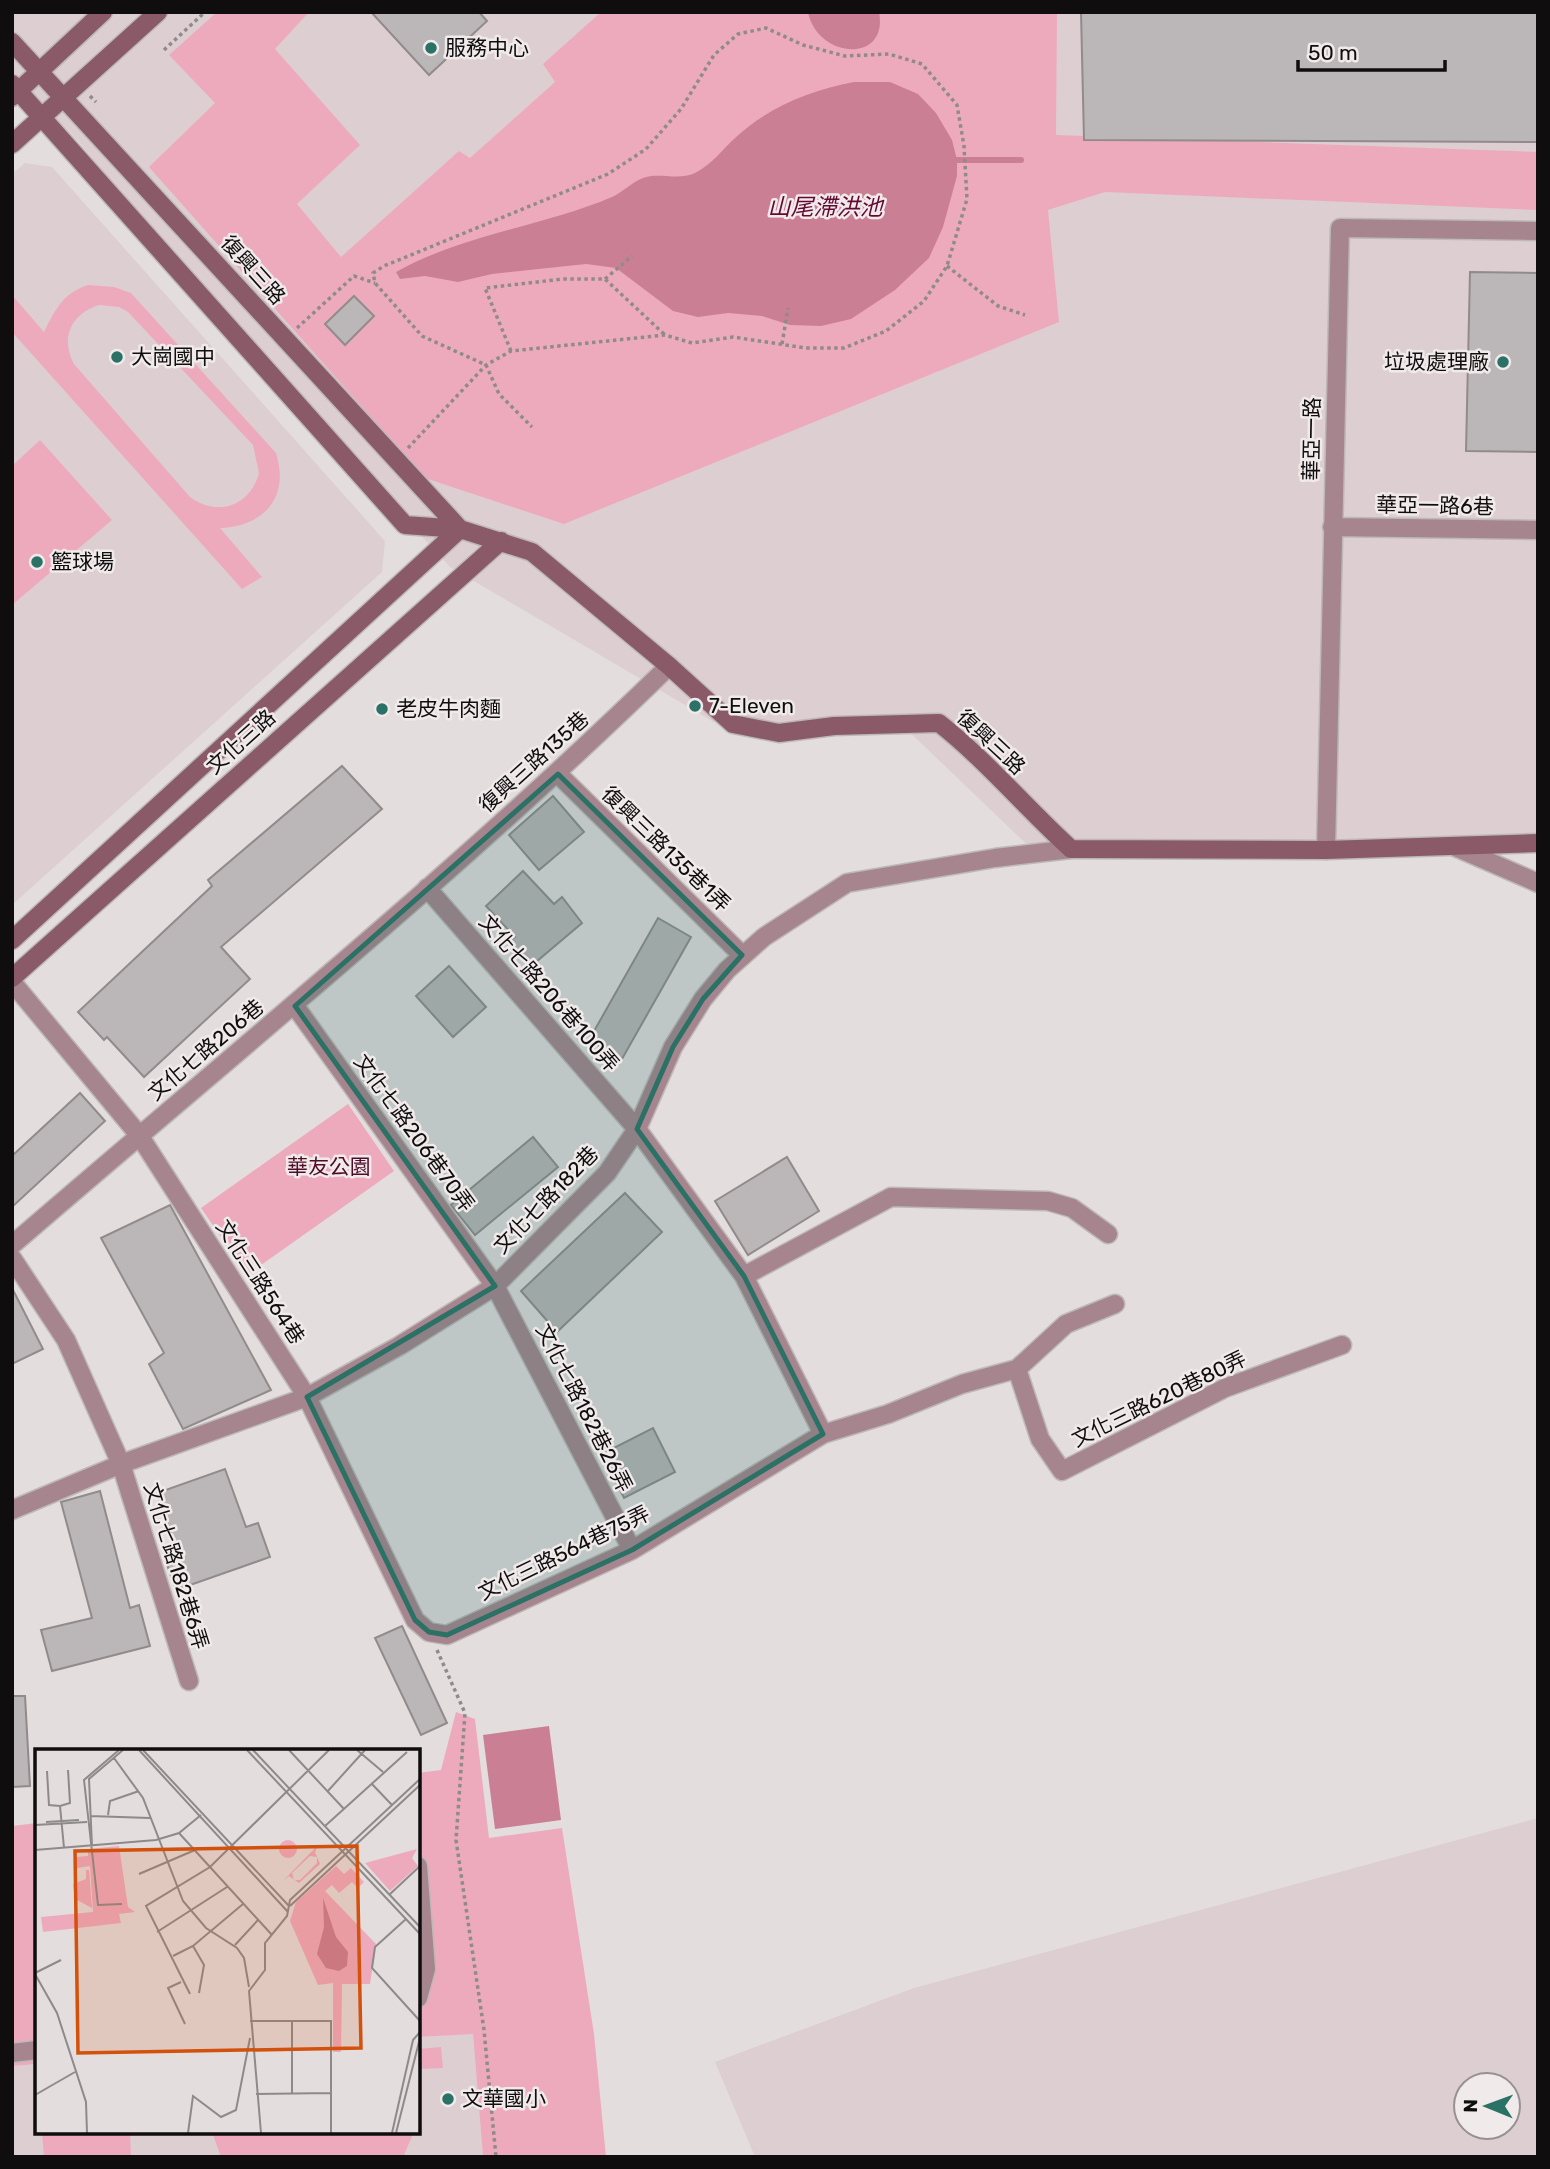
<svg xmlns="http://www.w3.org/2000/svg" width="1550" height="2169" viewBox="0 0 1550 2169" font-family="Rubik,'Noto Sans TC',sans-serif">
	<rect width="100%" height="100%" fill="#e3ddde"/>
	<path fill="#ddced2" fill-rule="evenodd" d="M12 12H1538V843L1039 856 902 725 714 722 450 567 260 361 79 142 12 72Z
		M25 163 52 167 385 541 382 572 12 905V174Z
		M1538 1818V2157H755L715 2062 914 1988ZM1466 2085H1508V2127H1466Z
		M473 2033 483 2157H12V2066L37 2064V2132H418V2037Z"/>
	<path fill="#eeaabd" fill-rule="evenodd" d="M217 12H309L275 49 360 145 297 204 341 257 459 151 470 158 555 82 543 64 601 12H1057L1056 135 1538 152V210L1105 192 1048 210 1059 322 564 524 425 478 149 167 215 103 169 55Z
		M88 285 114 287 131 293 276 453C290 498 264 526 220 528L262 577 242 589 12 332V295L44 332C55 310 63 293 88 285ZM99 305 119 307 128 312 253 445 259 473C250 507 217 517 190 497L74 364C60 338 71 314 99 305Z
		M40 440 112 520 12 605V466Z
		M348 1104 394 1171 247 1275 201 1208Z
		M456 1712 475 1719 489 1838 562 1828 594 2034 606 2157H483L473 2034 418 2037V1773L441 1770Z
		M37 1823V2064L12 2066V1826Z
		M441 2047 443 2068 418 2069V2049Z
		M42 2132H130L131 2157H44Z
		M212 2132H414L403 2157H221Z"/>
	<path fill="#ca7f95" d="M808 12H879C889 64 817 59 808 12Z
		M854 82H890L918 94 936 113 952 140 957 160V176L943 227 929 258 895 290 851 319 821 326 790 325 762 316 728 313 698 317 673 311 616 268 586 264 492 274 458 282 425 276 400 279 396 272C464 234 541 227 612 197 623 192 632 182 643 178 658 172 679 181 695 173 712 164 722 150 735 138 768 107 811 90 854 82Z
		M549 1726 561 1820 495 1829 483 1735Z"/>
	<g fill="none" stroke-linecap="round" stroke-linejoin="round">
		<path stroke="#ca7f95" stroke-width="6" d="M949 160H1021"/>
	</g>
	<path fill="#bbb6b7" stroke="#918b8c" stroke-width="2" d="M371 12H479L487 21 429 75Z
		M1081 12H1538V142L1084 140Z
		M1470 272 1538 273V452L1466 451Z
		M354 296 374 316 345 345 325 324Z
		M342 766 382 809 221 947 250 979 144 1077 107 1037 104 1040 78 1012 212 886 208 880Z
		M553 796 584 832 539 870 509 835Z
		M523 871 554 904 562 897 582 923 530 967 509 942 515 937 486 906Z
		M658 918 691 937 622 1059 589 1040Z
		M449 966 486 1007 453 1037 416 996Z
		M80 1093 105 1121 12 1207V1156Z
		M533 1137 558 1167 475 1235 451 1205Z
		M787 1157 819 1211 748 1255 715 1201Z
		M625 1193 662 1232 557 1332 521 1291Z
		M170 1205 271 1390 183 1429 149 1364 164 1353 101 1238Z
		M12 1288 43 1349 12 1364Z
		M653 1428 675 1472 624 1498 602 1454Z
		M225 1469 246 1527 258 1523 270 1557 176 1590 164 1556 177 1551 157 1493Z
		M100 1491 130 1608 139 1605 150 1646 52 1671 41 1630 92 1618 61 1502Z
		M402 1626 447 1723 421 1735 375 1638Z
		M12 1696H25L30 1786 12 1787Z"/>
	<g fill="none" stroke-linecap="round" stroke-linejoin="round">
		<g stroke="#bdb8b9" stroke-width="21">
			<path id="street" d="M1332 527 1538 530
				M558 774 742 955
				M1453 846 1538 883
				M1326 850 1340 228 1538 231
				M427 888 637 1129 744 1276 823 1434
				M12 982 139 1135 307 1397 415 1620 429 1632 447 1635 632 1550 823 1434 888 1414 962 1384 1017 1369 1066 1324 1115 1304
				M295 1006 495 1286 632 1550
				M12 1245C233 1054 460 870 669 666
				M12 1258 66 1340 121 1464 189 1681
				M744 1276 891 1197 1048 1201 1072 1208 1108 1234
				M1017 1369 1040 1439 1062 1471 1225 1388 1342 1345
				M12 1510 121 1464 307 1397 399 1346 495 1286 607 1173 637 1129 673 1047 703 999 727 970 764 937 847 883 995 858 1071 849
				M418 1866 426 1969 418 1998
				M12 2053 37 2050"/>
		</g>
		<g stroke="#bdb8b9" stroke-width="21">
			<path id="secondary" d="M12 42 460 529
				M12 84 405 525 460 529 532 552 669 666 733 724 779 733 834 726 939 723C987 761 1026 808 1071 849L1326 850 1538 843
				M12 97 103 12
				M12 144 158 12
				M12 940 460 529
				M12 978 501 541"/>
		</g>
		<path stroke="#8f8b8c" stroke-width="3.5" stroke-dasharray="3.5 3.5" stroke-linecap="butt" d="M164 50 205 12
			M90 96 96 102
			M947 266 998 306 1025 315
			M605 279 632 256
			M297 328 354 276 375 283
			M782 344 788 308
			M511 351 485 288 563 279H605L665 335
			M408 448 486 365 511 351 665 335 692 343 733 337 806 348H844L886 331 924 301 947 266 967 199 964 146 957 105 922 64 889 54 845 56 803 45 766 28 738 34 714 55 681 109 646 149 608 174 384 266 373 273 375 283 422 336 486 365 499 394 532 427
			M437 1650 465 1713 456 1840 484 2030 496 2157"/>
		<use href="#street" stroke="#a7858e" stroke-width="18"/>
		<use href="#secondary" stroke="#8a5a68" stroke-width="18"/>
	</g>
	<path fill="#2b7166" fill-opacity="0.2" stroke="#2b7166" stroke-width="5" stroke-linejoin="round" d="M558 774 742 955 703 999 673 1047 637 1129 744 1276 823 1434 632 1550 447 1635 429 1632 415 1620 307 1397 495 1286 295 1006Z"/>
	<g fill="#2b7166" stroke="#f0eaeb" stroke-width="2.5">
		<circle cx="431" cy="48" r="7"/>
		<circle cx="117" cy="357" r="7"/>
		<circle cx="1503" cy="362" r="7"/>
		<circle cx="37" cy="562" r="7"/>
		<circle cx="695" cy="706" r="7"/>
		<circle cx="382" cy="709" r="7"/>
		<circle cx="448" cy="2099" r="7"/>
	</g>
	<g text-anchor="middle" stroke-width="5" stroke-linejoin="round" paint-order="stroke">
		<g font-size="21" fill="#0f0d0e" stroke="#f0eaeb" text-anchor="start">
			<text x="445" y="55">服務中心</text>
			<text x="131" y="364">大崗國中</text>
			<text x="1489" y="369" text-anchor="end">垃圾處理廠</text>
			<text x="51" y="569">籃球場</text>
			<text x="709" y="713">7-Eleven</text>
			<text x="396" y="716">老皮牛肉麵</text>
			<text x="462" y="2106">文華國小</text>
		</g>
		<g font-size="21" fill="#0f0d0e" stroke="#f0eaeb">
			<text transform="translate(253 270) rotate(48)" y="7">復興三路</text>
			<text transform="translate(1312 439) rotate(-89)" y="7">華亞一路</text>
			<text transform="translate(1435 506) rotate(1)" y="7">華亞一路6巷</text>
			<text transform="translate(241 742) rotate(-42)" y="7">文化三路</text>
			<text transform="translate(991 742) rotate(43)" y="7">復興三路</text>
			<text transform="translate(534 762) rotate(-42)" y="7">復興三路135巷</text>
			<text transform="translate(666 849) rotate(44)" y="7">復興三路135巷1弄</text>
			<text transform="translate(549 993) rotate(49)" y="7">文化七路206巷100弄</text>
			<text transform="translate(206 1050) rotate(-40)" y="7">文化七路206巷</text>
			<text transform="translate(414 1133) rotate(54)" y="7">文化七路206巷70弄</text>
			<text transform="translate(546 1200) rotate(-46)" y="7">文化七路182巷</text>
			<text transform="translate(260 1282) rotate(57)" y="7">文化三路564巷</text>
			<text transform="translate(1159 1399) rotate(-26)" y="7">文化三路620巷80弄</text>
			<text transform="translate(584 1408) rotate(63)" y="7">文化七路182巷26弄</text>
			<text transform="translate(564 1553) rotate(-26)" y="7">文化三路564巷75弄</text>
			<text transform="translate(176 1566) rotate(73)" y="7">文化七路182巷6弄</text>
		</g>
		<g font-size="21" fill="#500c28" stroke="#f0eaeb">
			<text x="329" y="1174">華友公園</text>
		</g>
		<g font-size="23" font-style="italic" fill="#650832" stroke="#f0eaeb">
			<text x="825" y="215">山尾滯洪池</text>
		</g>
	</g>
	<g transform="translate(35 1749)">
		<rect width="385" height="385" fill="#e3ddde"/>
		<path d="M244 100a9 9 0 1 1 18 0a9 9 0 1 1-18 0ZM283 96 280 103 285 115 264 134 254 127 248 132ZM275 107 282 108V114L265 131H259L257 124ZM84 97 93 158 100 163 84 165 86 174 8 183 6 168 58 163 55 117 42 119 41 108 53 107V100ZM382 100 377 109 383 117 355 142 330 114ZM301 117 309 125 316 119 329 133 323 139 317 133 304 144 297 136 290 142 341 195 335 235H307L306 303H298V234L283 236 255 172 261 153ZM51 121H54L57 159 40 150 38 135 51 130Z" fill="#eeaabd" fill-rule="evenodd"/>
		<path d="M288 149 301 188 313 203 312 217 304 222 291 219 282 205 289 178Z" fill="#ca7f95"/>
		<path fill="none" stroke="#8e8a8b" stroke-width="2" d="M84 1 49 31 63 156 87 155M104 1 253 163M108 1 254 157M212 1 385 185M218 1 385 178M254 1 309 60M322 1 348 23M79 9 108 49 148 152 171 179 202 199 209 209 214 238M12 22 14 56 25 57 35 54 33 21M336 34 357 56M292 43 330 1M25 57 29 99M73 66 75 52 104 42M55 67 115 69M11 73 44 71M0 76 52 73M290 77 372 3M144 84 237 186M57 97 54 30 88 1M0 101 121 91 144 84 166 66M104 125 160 101M354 146 385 117M255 157 385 36M371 170 340 198 337 219 385 272M122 183 192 138M200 196 223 171M158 197 169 216 164 244M138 207 158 197 208 155M0 224 26 211M0 225 22 264 51 353 52 384M146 233 133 239 150 275M155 245 111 157 175 118 294 1M215 272H296V384M257 272V344M221 345 296 344M0 346 40 323M153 384 158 347 186 368 201 361 215 289M226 384 214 242 230 221V194L252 167 255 151 385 30M357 384 378 291 385 283M361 384 385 289"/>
		<path fill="#d2510c" fill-opacity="0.15" stroke="#d2510c" stroke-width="3.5" d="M322 97 326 299 43 304 40 102Z"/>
		<rect width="385" height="385" fill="none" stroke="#0f0d0e" stroke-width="3.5"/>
	</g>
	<rect width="1550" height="2169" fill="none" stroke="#0f0d0e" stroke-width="28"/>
	<g transform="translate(1487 2106) rotate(271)"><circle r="33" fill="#f0eaeb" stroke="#969293" stroke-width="2"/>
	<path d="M0-5L12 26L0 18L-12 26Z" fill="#2b7166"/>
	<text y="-10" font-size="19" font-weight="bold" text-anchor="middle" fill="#0f0d0e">N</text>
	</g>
	<path d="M1298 60v10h147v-10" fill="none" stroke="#0f0d0e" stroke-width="3.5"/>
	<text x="1308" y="60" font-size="21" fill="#0f0d0e" stroke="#f0eaeb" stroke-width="5" paint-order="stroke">50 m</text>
</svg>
